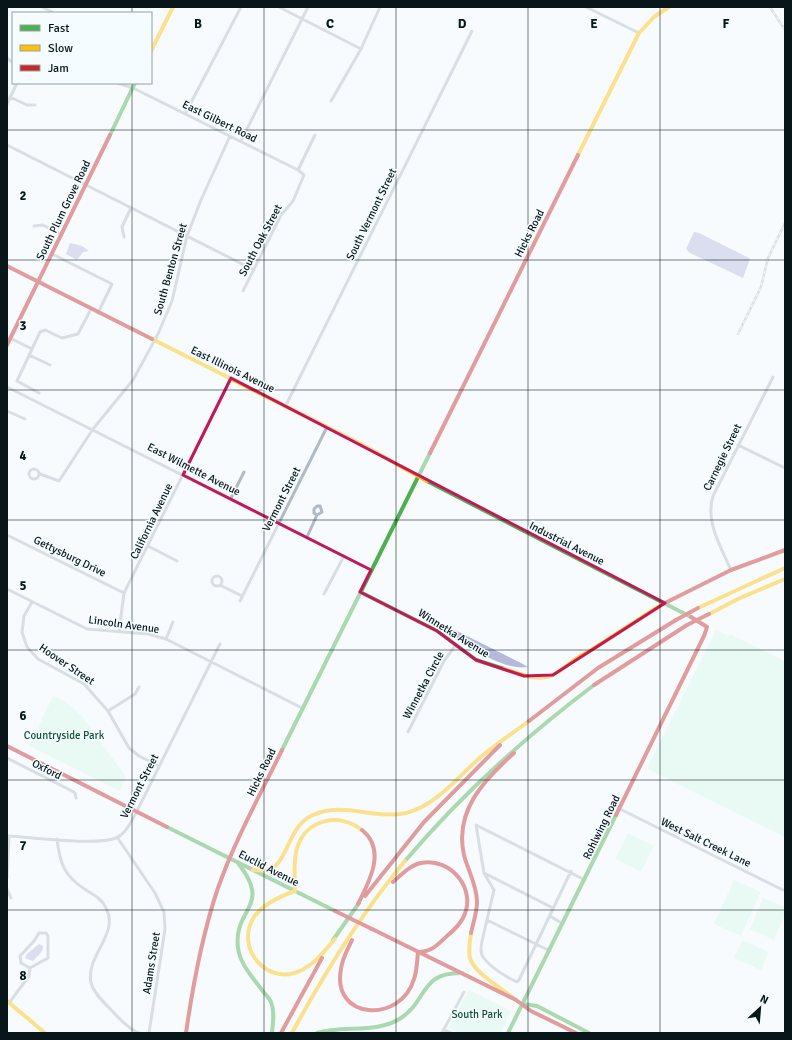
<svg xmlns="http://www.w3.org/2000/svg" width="792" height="1040" viewBox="0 0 792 1040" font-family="Signika,sans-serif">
	<rect width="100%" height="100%" fill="#f7fbfd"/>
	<path fill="#d8f7e7" d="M716 630 729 636 730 634 785 661V837L647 769Z
		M53 696 66 702 82 716 126 777 119 791 29 746Z
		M628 833 654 846 641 872 615 859Z
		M734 880 761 892 741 936 714 924Z
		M763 898 785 907V915L774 940 750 929Z
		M742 940 769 952 761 970 734 958Z
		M469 990 511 1011 501 1033H459L448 1028Z"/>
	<path fill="#b5badd" d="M694 232 699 233 749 258 750 259 743 278 690 253 686 249Z
		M70 243 82 246 89 251 83 252 77 260 66 254Z
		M453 629 521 663 528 667C504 671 469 647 451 633L450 630Z
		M39 944 43 946C43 953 37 956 33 961L25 958 27 954Z"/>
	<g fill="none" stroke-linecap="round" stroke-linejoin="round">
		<path stroke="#b1bbc5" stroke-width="3" d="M42 7 54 13
			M279 7 361 49
			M586 7 639 33
			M7 58 13 63
			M117 83 133 88 298 170
			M10 97 27 105H35
			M331 101 361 49 380 7
			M7 104 17 83
			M185 114 241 7
			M241 141 308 7
			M7 145 254 270
			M34 226 43 225 61 234
			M124 237 122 227 131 208
			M52 254 112 284 98 313
			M243 291 281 215 293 201 304 175 298 170 315 135
			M10 338 32 349
			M29 355 50 365
			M7 387 371 570
			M39 393 17 381 40 332 45 330 62 338 78 334 91 309
			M286 405 472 31
			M7 411 25 419
			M738 445 785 468
			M29 474a5 5 0 1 1 10 0a5 5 0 1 1-10 0Z
			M40 474 59 481 93 429 133 380 158 334 172 301 187 236 201 200 230 136
			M231 498 244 472
			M7 535 124 593
			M307 537 317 515 322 512 320 506H317L314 509V513L317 515
			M148 546 177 561
			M731 570C721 547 705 522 713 496L773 377
			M212 581a5 5 0 1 1 10 0a5 5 0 1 1-10 0Z
			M220 585 242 596
			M7 589 87 629 148 634 166 639 302 708
			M324 594 344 556
			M240 601 327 427
			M32 602 24 616 22 632 27 647 38 659 84 684 108 711 129 748 139 756 159 766
			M119 632 124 593 231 378
			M166 639 173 622
			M108 711 135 694 139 687
			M408 732 444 661 455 646
			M7 758 72 791 75 793 76 798
			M620 809 785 891
			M476 825 484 873 553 908
			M476 825 585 880
			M7 836C32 837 95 846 116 838 126 834 132 820 137 811L220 644
			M117 837 155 893 164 912 165 929 149 1033
			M57 839C60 864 64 876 86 890 94 895 102 899 106 908 120 934 85 956 91 983 94 994 104 1002 111 1010 119 1018 128 1029 139 1033
			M484 873 494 890 482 941C481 946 480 953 483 957 490 967 506 977 517 982L519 980 571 871
			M7 878 9 836
			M7 889 11 898
			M550 916 563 924
			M487 920 550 951
			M9 1003 29 976 30 968 48 958V936L46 933H39L34 941 20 956 21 963 30 968
			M444 1030 451 1033
			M442 1033 464 992"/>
		<path stroke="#4caf50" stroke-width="4" d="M110 135 135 83
			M427 481 691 617
			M360 592 437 631 476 660 504 669
			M282 750 430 453
			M167 827 335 911
			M405 861C461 795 525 737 594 685
			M238 863C273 908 233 907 238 948 240 964 253 978 262 990 265 994 269 998 271 1002 275 1012 273 1023 272 1033
			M333 940 359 903
			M523 1004 537 1006 589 1033
			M317 1033C344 1025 377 1034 401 1018 428 1000 420 972 462 973
			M508 1033 616 815"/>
		<path stroke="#ffc107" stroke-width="4" d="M151 51 173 7
			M578 155 639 33 654 17 669 7
			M152 339 363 445 427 481
			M698 608 785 568
			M709 614 740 598 785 579
			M504 669C518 674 539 682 553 675 566 668 576 657 590 651L663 604
			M253 870C259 870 266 872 271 869 288 860 289 825 313 815 343 801 375 820 406 813 438 805 459 775 483 755 498 743 514 732 529 721
			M471 933C470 941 468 950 470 958 474 973 504 990 516 1000
			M335 939C325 950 316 963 302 970 268 988 234 948 254 917 263 904 281 896 295 891 295 877 293 862 297 848 306 819 339 812 362 830
			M7 1001 45 1033
			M292 1033C325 972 360 915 405 861"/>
		<path stroke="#c62828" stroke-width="4" d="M7 266 152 339
			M7 345 110 135
			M430 453 578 155
			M663 604 731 570 785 550
			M594 685 687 625
			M529 721 598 668 676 620
			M7 746 167 827
			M616 815 704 636 707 627 691 617
			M365 896 424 822 500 745
			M358 904C369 882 387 850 362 830
			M372 929 516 1000 531 1011 576 1033
			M471 933C473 923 477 913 477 902 477 885 468 871 464 855 454 811 484 780 514 753
			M352 940C348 949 342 959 341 969 331 1020 401 1024 414 979 417 971 417 961 418 952 432 952 437 945 447 936 453 931 459 926 463 918 478 890 451 857 421 863 410 865 401 875 393 882
			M186 1033C193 984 202 935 218 888 235 840 260 795 282 750
			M281 1033 322 958"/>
		<g stroke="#b7bfc4" stroke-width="2.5">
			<path id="rail" d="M770 7 785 30
				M738 334 761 287 768 258 785 223"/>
		</g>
		<use href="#rail" stroke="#f5fcff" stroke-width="1" stroke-dasharray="3" stroke-linecap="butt"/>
		<path stroke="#c62828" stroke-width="4" d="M676 620 698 608
			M687 625 709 614
			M335 911 372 929"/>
	</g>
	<path d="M0 0H792V1040H0ZM231 378 665 603 553 675 524 676 476 660 437 631 360 592 371 570 183 475Z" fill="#f7fbfd" fill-opacity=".55" fill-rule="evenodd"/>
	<path fill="none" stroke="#c2185b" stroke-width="3" stroke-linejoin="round" d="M231 378 665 603 553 675 524 676 476 660 437 631 360 592 371 570 183 475Z"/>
	<path fill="none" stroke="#08161a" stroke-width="1" stroke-opacity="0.55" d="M132 7V13M264 7V1033M396 7V1033M528 7V1033M660 7V1033M132 83V1033M7 130H785M7 260H785M7 390H785M7 520H785M7 650H785M7 780H785M7 910H785"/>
	<g text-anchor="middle" stroke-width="3" stroke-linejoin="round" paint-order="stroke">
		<g font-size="11" fill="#08161a" stroke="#f5fcff">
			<text transform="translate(220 121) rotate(26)" y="4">East Gilbert Road</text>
			<text transform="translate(63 210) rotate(-64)" y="4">South Plum Grove Road</text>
			<text transform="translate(371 214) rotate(-64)" y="4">South Vermont Street</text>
			<text transform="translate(529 233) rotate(-63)" y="4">Hicks Road</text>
			<text transform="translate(260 240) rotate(-62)" y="4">South Oak Street</text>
			<text transform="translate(170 269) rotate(-74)" y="4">South Benton Street</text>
			<text transform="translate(233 369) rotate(26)" y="4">East Illinois Avenue</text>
			<text transform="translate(722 457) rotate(-64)" y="4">Carnegie Street</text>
			<text transform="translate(194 469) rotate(27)" y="4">East Wilmette Avenue</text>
			<text transform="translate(281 499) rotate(-63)" y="4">Vermont Street</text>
			<text transform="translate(151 521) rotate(-64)" y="4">California Avenue</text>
			<text transform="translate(567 543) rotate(27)" y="4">Industrial Avenue</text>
			<text transform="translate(70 556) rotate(26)" y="4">Gettysburg Drive</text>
			<text transform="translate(124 624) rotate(8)" y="4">Lincoln Avenue</text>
			<text transform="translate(454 633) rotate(32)" y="4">Winnetka Avenue</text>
			<text transform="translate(67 664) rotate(34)" y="4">Hoover Street</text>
			<text transform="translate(423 685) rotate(-62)" y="4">Winnetka Circle</text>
			<text transform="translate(47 769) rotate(26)" y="4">Oxford</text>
			<text transform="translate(261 772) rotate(-64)" y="4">Hicks Road</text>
			<text transform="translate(139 786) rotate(-63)" y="4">Vermont Street</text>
			<text transform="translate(601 827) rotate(-64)" y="4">Rohlwing Road</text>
			<text transform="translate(706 842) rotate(26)" y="4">West Salt Creek Lane</text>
			<text transform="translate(269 868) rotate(27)" y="4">Euclid Avenue</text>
			<text transform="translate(151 963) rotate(-81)" y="4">Adams Street</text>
		</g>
		<g font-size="11" fill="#105235" stroke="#f5fcff">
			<text x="64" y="739">Countryside Park</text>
			<text x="477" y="1018">South Park</text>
		</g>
	</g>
	<g font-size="13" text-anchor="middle" font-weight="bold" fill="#08161a" stroke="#f5fcff" stroke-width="3" stroke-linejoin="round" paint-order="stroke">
		<text x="198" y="28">B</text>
		<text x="330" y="28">C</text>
		<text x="462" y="28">D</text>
		<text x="594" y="28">E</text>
		<text x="726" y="28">F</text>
		<text x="23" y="200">2</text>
		<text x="23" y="330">3</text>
		<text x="23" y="460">4</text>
		<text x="23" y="590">5</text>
		<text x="23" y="720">6</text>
		<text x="23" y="850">7</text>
		<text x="23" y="980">8</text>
	</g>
	<rect width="792" height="1040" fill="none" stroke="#08161a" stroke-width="16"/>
	<rect x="12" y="12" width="140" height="72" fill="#f5fcff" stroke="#96a0a3"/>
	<rect x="20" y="25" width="20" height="6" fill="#4caf50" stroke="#96a0a3"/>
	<text x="48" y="32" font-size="12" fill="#08161a">Fast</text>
	<rect x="20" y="45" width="20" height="6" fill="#ffc107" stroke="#96a0a3"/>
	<text x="48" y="52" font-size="12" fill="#08161a">Slow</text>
	<rect x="20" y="65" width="20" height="6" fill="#c62828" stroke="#96a0a3"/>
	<text x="48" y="72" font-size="12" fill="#08161a">Jam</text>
	<g transform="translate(760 1008) rotate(26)" stroke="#f5fcff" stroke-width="3" paint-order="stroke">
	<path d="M0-3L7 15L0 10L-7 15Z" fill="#08161a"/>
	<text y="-6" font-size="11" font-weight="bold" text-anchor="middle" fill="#08161a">N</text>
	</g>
</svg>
